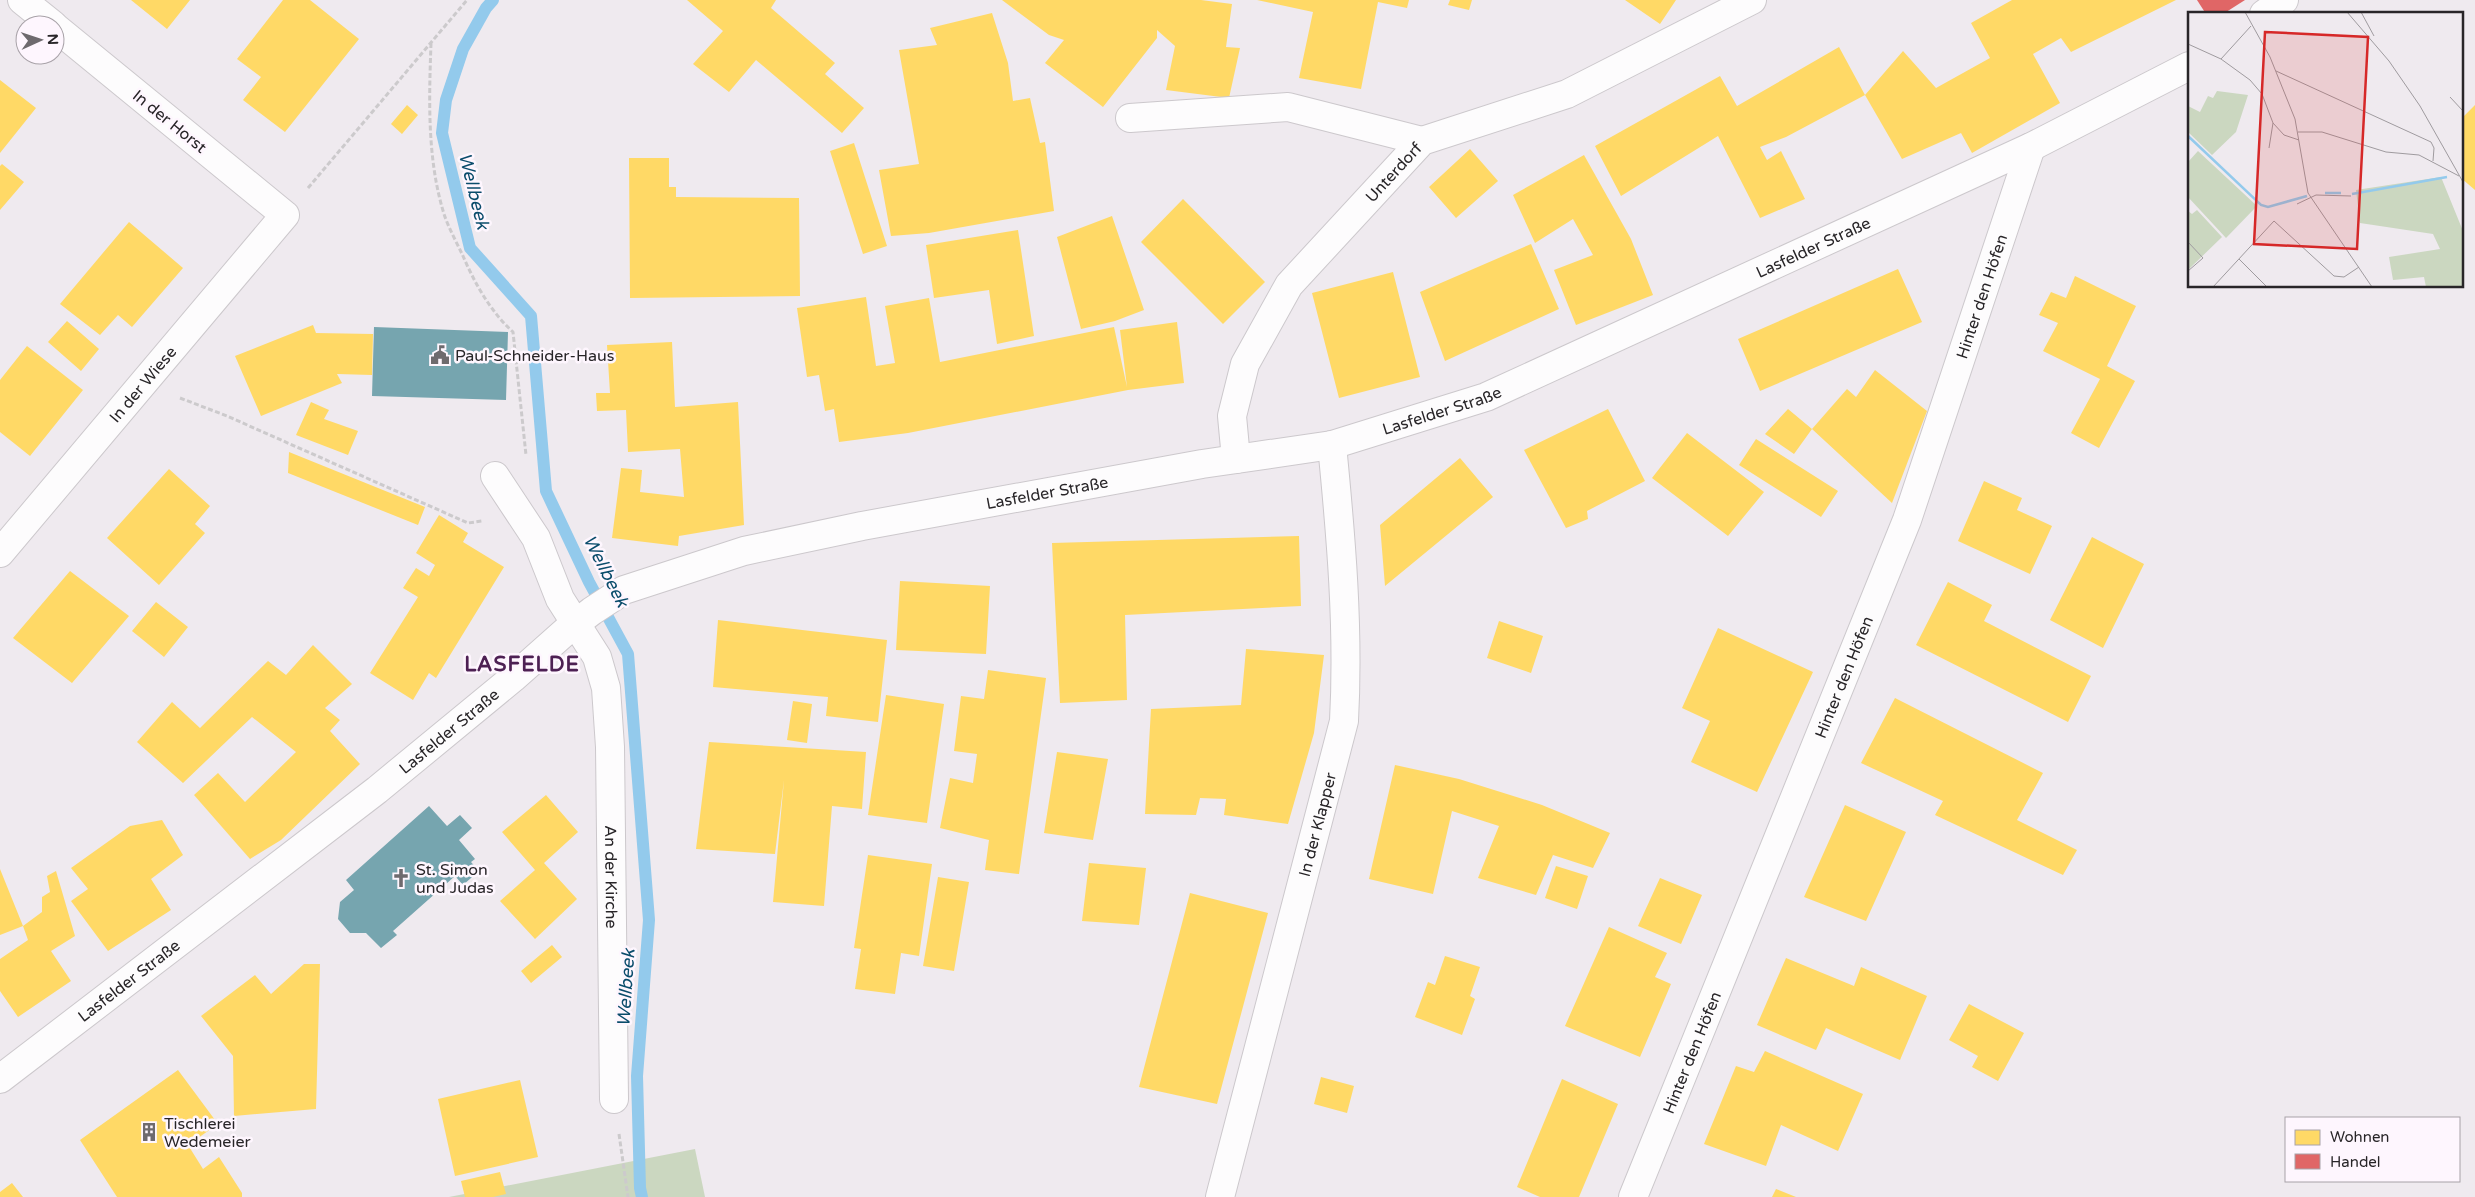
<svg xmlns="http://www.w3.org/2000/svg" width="2475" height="1197" viewBox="0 0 2475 1197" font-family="'Varela Round',sans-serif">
	<rect width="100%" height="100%" fill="#efeaef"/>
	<path fill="#cbd7c0" d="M695 1149 705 1197H449Z"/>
	<path fill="#ffd966" d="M131 0H190L167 29Z
		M283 0H310L359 39 285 132 243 100 261 77 237 59Z
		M687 0H776L771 8 835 63 825 74 864 108 842 133 756 60 729 92 693 64 723 31Z
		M1002 0H1201L1232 4 1226 47 1240 48 1229 98 1166 90 1175 46 1157 30V38L1103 107 1045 63 1064 40 1049 35Z
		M1257 0H1409L1407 8 1378 2 1361 89 1299 78 1313 12Z
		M1450 0H1472L1469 10 1448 5Z
		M1625 0H1676L1660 24Z
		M2012 0H2176L2071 52 2061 38 2033 54 2060 103 1972 153 1961 133 1902 159 1865 95 1786 137 1760 147 1767 160 1781 151 1805 199 1760 218 1718 136 1621 196 1595 146 1720 76 1737 106 1839 47 1865 95 1903 51 1936 88 1990 58 1971 23Z
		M992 13 1008 63 1013 101 1030 98 1040 143 1045 142 1054 211 929 233 891 236 879 170 919 164 899 50 937 45 930 28Z
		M0 80 36 108 0 153Z
		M407 105 418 115 402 134 391 124Z
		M2475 105V190L2461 178V119Z
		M854 143 887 246 863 254 830 151Z
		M1470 149 1498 181 1456 218 1429 187Z
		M1584 155 1631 239 1653 295 1576 325 1554 270 1593 255 1573 219 1535 243 1513 195Z
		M629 158H669V187H676V197L799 198 800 296 630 298Z
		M2 164 24 182 0 210V166Z
		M1183 199 1265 282 1223 324 1141 242Z
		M1112 216 1144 310 1115 321 1081 329 1057 237Z
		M129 222 183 268 132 327 118 315 100 335 60 304Z
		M1018 230 1034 336 997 344 989 290 934 298 926 245Z
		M1531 244 1559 309 1445 361 1420 292Z
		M1898 269 1922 322 1760 391 1738 339Z
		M1393 272 1420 377 1339 398 1312 293Z
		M2075 276 2136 306 2107 366 2135 381 2099 448 2071 433 2100 379 2043 351 2058 323 2039 315 2051 292 2066 298Z
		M866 297 876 366 895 363 885 306 929 298 940 362 1114 327 1127 387 1120 330 1177 322 1184 383 1128 390 908 433 839 442 834 409 825 411 819 375 807 377 797 308Z
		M67 321 99 349 81 371 48 342Z
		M313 325 316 333 373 334 372 375 337 374 342 383 261 416 235 356Z
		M672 342 675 407 738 402 744 525 679 536 678 546 612 538 621 468 642 470 640 492 684 497 680 449 628 452 626 410 597 411 596 393H610L607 345Z
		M27 346 83 390 30 456 0 432V380Z
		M1875 370 1927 411 1892 503 1812 429 1847 389 1856 397Z
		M311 402 329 410 324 419 358 431 348 455 296 435Z
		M1608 409 1645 481 1587 511 1588 519 1566 528 1524 450Z
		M1788 409 1812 429 1794 454 1765 434Z
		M1687 433 1764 492 1728 536 1652 478Z
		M1756 439 1838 491 1821 517 1739 465Z
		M289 452 425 507 418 525 288 473Z
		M1460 458 1493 497 1385 586 1380 525Z
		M169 469 210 506 195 524 205 533 159 585 107 538Z
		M1984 481 2022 498 2017 510 2052 526 2030 574 1958 541Z
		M439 515 468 533 463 542 504 567 436 678 429 673 413 700 370 673 418 597 403 588 416 568 429 576 435 565 416 553Z
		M1299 536 1301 606 1125 615 1127 700 1060 703 1052 543Z
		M2092 537 2144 564 2103 648 2050 620Z
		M70 571 129 616 72 683 13 638Z
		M900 581 990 586 986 654 896 650Z
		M1948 582 1992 605 1984 621 2091 676 2068 722 1916 645Z
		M156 602 188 627 164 657 132 631Z
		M718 620 887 640 878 722 826 716 828 697 713 687Z
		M1499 621 1543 636 1531 673 1487 658Z
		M1718 628 1813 672 1757 792 1691 762 1710 721 1682 708Z
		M313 645 352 684 325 708 340 720 330 731 360 764 281 840 250 859 194 795 218 773 245 802 296 752 252 717 183 783 137 742 172 702 200 728 268 661 286 675Z
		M1246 649 1324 655 1314 733 1288 824 1224 815 1226 799 1200 798 1196 815 1145 814 1151 709 1241 705Z
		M988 670 1046 678 1019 874 985 870 989 840 940 828 950 778 973 783 977 754 954 751 961 696 984 699Z
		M886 695 944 704 927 823 868 815Z
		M1895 698 2043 773 2017 820 2077 850 2063 875 1935 815 1943 801 1861 763Z
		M793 701 812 704 807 743 787 740Z
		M709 742 866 752 862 809 832 806 824 906 773 902 784 780 775 854 696 849Z
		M1057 752 1108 759 1093 840 1044 833Z
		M1395 765 1459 779 1542 805 1610 833 1593 868 1553 855 1536 895 1478 878 1499 826 1452 811 1433 894 1369 879Z
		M546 795 578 832 544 863 577 899 535 939 500 901 535 870 502 832Z
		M1845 805 1906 832 1866 921 1804 897Z
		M162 820 183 855 151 879 171 910 108 951 71 901 88 889 71 868 130 826Z
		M868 855 932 864 919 956 901 953 895 994 855 989 861 949 854 948Z
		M1089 863 1146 868 1139 925 1082 921Z
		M1556 866 1588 876 1577 909 1545 898Z
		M0 869 23 926 0 935Z
		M56 871 75 936 51 951 71 981 18 1017 0 991V959L28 940 23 926 42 912V897L50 892 47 876Z
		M938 877 969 882 954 971 923 966Z
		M1660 878 1702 895 1681 944 1638 926Z
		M1190 893 1268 913 1217 1104 1139 1087Z
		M1609 927 1667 953 1655 977 1671 984 1640 1057 1565 1026Z
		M552 945 562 957 531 983 521 971Z
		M1445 956 1480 967 1470 996 1475 999 1462 1035 1415 1017 1428 982 1435 985Z
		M1786 958 1854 986 1861 967 1927 996 1900 1060 1826 1028 1816 1050 1757 1025Z
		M304 964H320L316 1109 234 1116 233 1056 201 1016 255 975 271 994Z
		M1969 1004 2024 1033 1998 1081 1972 1067 1978 1056 1949 1040Z
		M1765 1051 1863 1094 1838 1151 1781 1125 1766 1166 1704 1144 1736 1066 1754 1072Z
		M178 1070 218 1124 188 1145 203 1169 219 1157 242 1193V1197H117L80 1140Z
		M1321 1077 1354 1086 1347 1113 1314 1104Z
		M1562 1079 1618 1104 1579 1197H1540L1517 1187Z
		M520 1080 538 1157 455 1176 438 1099Z
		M500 1172 506 1194 493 1197H465L461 1181Z
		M12 1183 23 1197H0V1192Z
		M1776 1189 1796 1197H1772Z"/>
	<path fill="#e06666" d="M2197 0H2245L2223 14H2206Z"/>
	<path fill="#76a5af" d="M374 327 508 332 506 400 372 396Z
		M429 806 447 826 460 815 472 828 459 840 475 859 471 862 479 871 463 885 455 876 393 931 397 935 381 948 366 933H350L338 919 340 902 354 890 346 880Z"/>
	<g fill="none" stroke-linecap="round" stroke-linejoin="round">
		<path stroke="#93caec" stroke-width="12" d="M493 0 486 8 463 49 446 100 442 133 470 248 531 316 546 491 589 582 628 654 649 920 637 1076 640 1188 642 1197"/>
		<g stroke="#ccc8cc" stroke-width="30">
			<g id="minor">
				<path d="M22 0 53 25"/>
				<path d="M2264 14 2284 0"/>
				<path d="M1130 118 1288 107 1422 141"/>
				<path id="s1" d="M1236 459 1232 416 1245 364 1289 285 1422 141 1567 94 1752 0"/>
				<path id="s2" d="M495 476 536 538 560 599 597 657 606 688 610 747 614 1099"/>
				<path id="s3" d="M0 553 285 215 55 27"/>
				<path id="s4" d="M0 1079 377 790 513 678 566 631 592 611 624 590 744 551 862 526 1202 464 1332 445 1486 397 2031 147 2189 66"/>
				<path id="s5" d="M1220 1197 1344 721C1349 628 1341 537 1332 445"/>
				<path id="s6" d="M1633 1197 1907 520 2031 147"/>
			</g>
		</g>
		<path stroke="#cccacc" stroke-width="3" stroke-dasharray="5 2.5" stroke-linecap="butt" d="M431 43C429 100 427 159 444 214 449 229 457 243 463 256 475 284 491 312 513 332L526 455
			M308 188 467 0
			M180 398 227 416 468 523 482 521
			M619 1134 628 1197"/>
		<use href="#minor" stroke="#fdfcfd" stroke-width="28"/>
	</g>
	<defs>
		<g id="civic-bare" transform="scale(1.5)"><path d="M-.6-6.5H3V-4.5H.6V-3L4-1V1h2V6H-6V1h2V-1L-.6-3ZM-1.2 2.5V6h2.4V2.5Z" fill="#6e6a6e" stroke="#fef6fe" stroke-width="2.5" paint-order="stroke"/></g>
		<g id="church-bare" transform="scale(1.5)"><path d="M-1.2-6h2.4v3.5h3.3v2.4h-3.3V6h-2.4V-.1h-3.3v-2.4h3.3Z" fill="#6e6a6e" stroke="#fef6fe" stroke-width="2.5" paint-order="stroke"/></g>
		<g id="building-bare" transform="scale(1.5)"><path d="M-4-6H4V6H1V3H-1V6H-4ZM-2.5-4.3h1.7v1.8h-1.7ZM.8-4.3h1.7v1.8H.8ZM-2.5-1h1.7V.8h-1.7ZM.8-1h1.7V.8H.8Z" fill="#6e6a6e" stroke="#fef6fe" stroke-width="2.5" paint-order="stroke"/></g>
	</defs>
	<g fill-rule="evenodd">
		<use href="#civic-bare" x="440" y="355"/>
		<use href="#church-bare" x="401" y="878"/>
		<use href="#building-bare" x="149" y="1132"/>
	</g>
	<g text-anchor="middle" stroke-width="5" stroke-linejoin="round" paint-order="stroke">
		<g font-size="16" fill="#282528" stroke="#fef6fe">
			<text transform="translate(170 121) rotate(39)" y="6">In der Horst</text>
			<text dy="6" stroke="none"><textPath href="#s1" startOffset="341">Unterdorf</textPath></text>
			<text dy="6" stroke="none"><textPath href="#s4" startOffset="2038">Lasfelder Straße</textPath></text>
			<text dy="6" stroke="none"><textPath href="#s6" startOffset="966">Hinter den Höfen</textPath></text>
			<text dy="6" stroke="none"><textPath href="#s3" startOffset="221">In der Wiese</textPath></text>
			<text dy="6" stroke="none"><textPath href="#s4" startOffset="1632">Lasfelder Straße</textPath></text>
			<text dy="6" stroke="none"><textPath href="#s4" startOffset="1228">Lasfelder Straße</textPath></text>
			<text dy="6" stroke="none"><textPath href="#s6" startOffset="561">Hinter den Höfen</textPath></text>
			<text dy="6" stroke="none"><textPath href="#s4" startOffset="568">Lasfelder Straße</textPath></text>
			<text dy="6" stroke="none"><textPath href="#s5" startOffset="385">In der Klapper</textPath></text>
			<text dy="6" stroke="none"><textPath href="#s2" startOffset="430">An der Kirche</textPath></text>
			<text dy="6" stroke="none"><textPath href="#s4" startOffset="162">Lasfelder Straße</textPath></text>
			<text dy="6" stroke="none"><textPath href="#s6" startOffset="156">Hinter den Höfen</textPath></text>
		</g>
		<g font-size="16" fill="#282528" stroke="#fef6fe" text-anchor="start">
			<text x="455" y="361">Paul-Schneider-Haus</text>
			<text x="416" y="875">St. Simon<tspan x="416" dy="18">und Judas</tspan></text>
			<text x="164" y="1129">Tischlerei<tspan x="164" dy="18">Wedemeier</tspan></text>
		</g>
		<g font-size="18" font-style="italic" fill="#0a4c6b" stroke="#fef6fe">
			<text transform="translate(474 191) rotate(76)" y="6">Wellbeek</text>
			<text transform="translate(606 571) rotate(63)" y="6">Wellbeek</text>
			<text transform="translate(626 988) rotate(-86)" y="6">Wellbeek</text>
		</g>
		<g font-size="21" font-weight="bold" letter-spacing="1" fill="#4d2053" stroke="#fef6fe">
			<text x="522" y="671">LASFELDE</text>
		</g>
	</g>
	<g transform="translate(2188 12)">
		<rect width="275" height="275" fill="#efeaef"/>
		<path d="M29 79 60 83 48 120 24 143 0 120V94L12 100 20 84 25 86ZM10 139 69 194 38 226 0 185V150ZM253 165 275 219V275H238L236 265 205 268 201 245 252 237 245 222 172 211 168 178ZM9 198 34 225 0 258V199L4 202Z" fill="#cbd7c0"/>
		<path fill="none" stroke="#93caec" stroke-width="2.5" d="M0 124 73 193 80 195 119 184M137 181H153M164 182 259 165"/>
		<path fill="none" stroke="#9f9b9f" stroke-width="1" d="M57 0 82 45 107 107 120 181 184 275M159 0 201 49 232 94 275 170M173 0 186 24M0 32 33 47 62 68 74 82 85 111 96 123 111 128M33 47 63 14M88 59 243 130 246 136 245 149M262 85 275 99M110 120H134L198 140 231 143 271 164M81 136 85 111M109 192 128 183 163 184M0 230 15 246 0 259M51 247 79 275M25 275 86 209 146 264 156 265 171 255"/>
		<path fill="#d62828" fill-opacity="0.15" stroke="#d62828" stroke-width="2.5" d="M77 20 180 25 169 237 66 232Z"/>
		<rect width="275" height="275" fill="none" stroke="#282528" stroke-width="2.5"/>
	</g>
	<rect x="2285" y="1117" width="175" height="65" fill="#fef6fe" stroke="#a8a2a8"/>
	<rect x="2295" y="1130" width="25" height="15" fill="#ffd966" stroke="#a8a2a8"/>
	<text x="2330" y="1142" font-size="15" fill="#282528">Wohnen</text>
	<rect x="2295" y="1154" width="25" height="15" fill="#e06666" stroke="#a8a2a8"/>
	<text x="2330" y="1167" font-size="15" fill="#282528">Handel</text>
	<g transform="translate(40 40) rotate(87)"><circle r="24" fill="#fef6fe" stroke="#a8a2a8"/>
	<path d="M0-4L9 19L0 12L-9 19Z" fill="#6e6a6e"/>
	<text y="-8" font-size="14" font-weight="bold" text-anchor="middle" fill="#282528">N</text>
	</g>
</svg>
